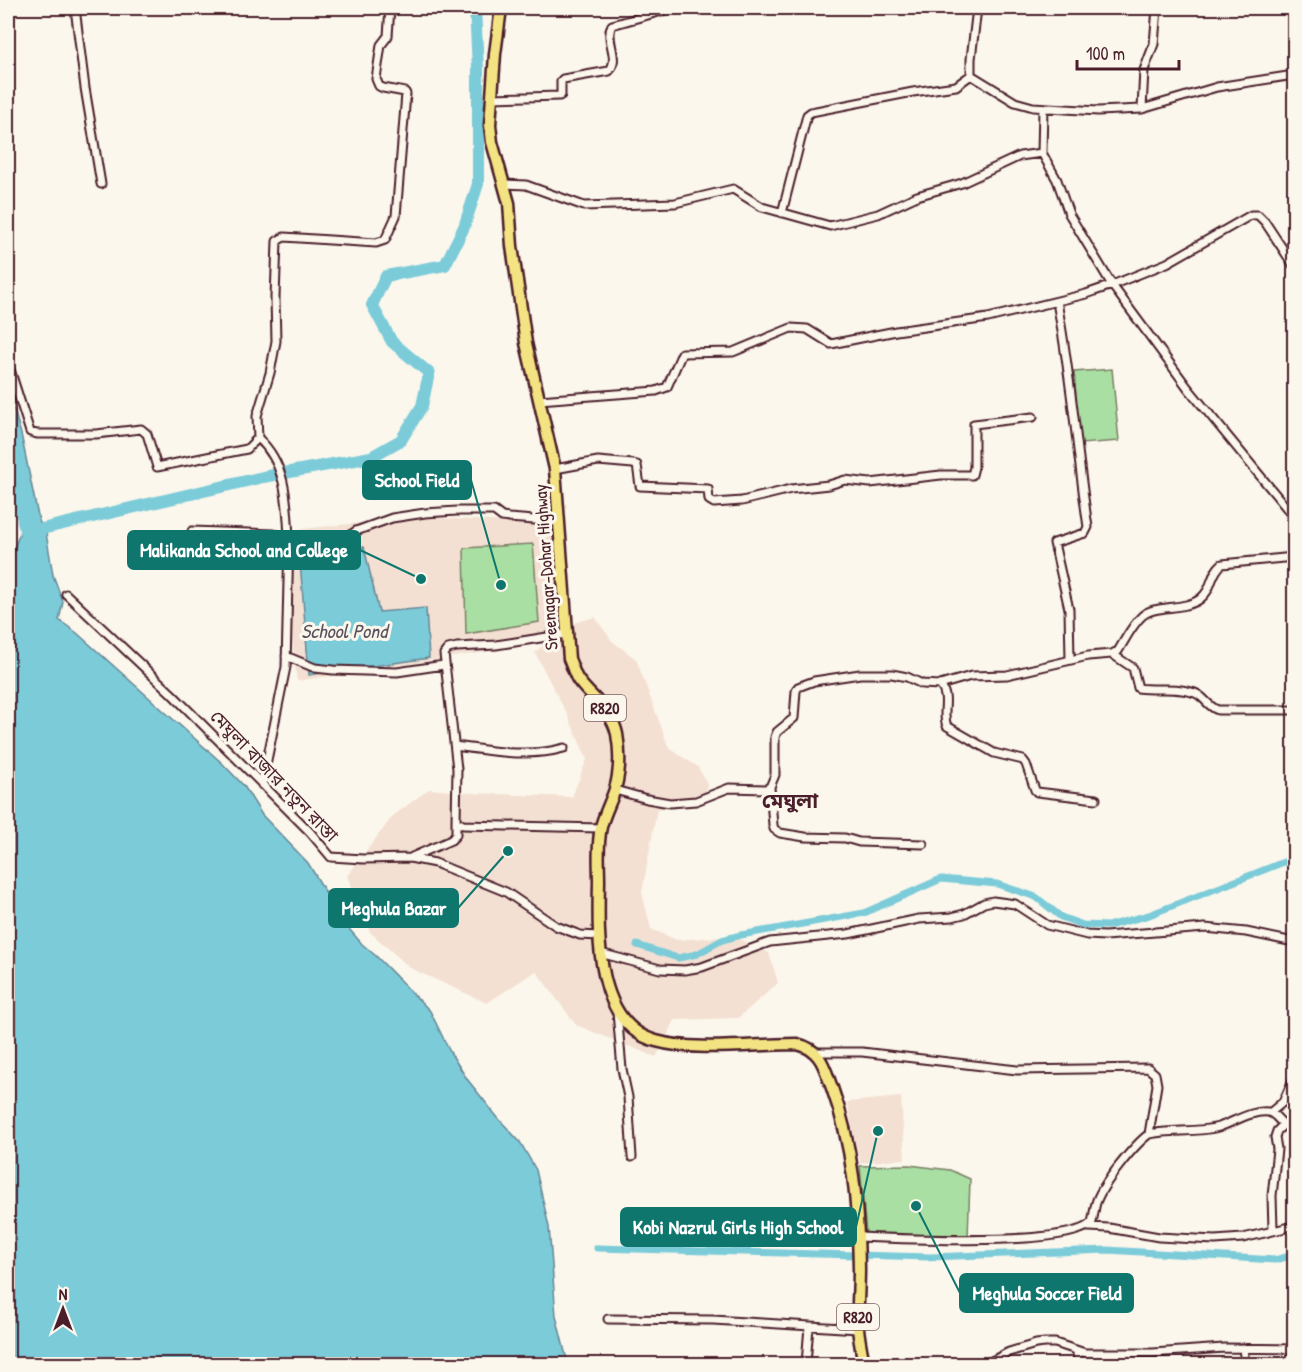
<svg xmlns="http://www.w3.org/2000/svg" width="1302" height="1372" viewBox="0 0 1302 1372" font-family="'Patrick Hand','Noto Sans Bengali',sans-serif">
	<rect width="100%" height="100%" fill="#fbf7ec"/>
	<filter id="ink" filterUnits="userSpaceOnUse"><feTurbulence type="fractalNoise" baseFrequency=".0167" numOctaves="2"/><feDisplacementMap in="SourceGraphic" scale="12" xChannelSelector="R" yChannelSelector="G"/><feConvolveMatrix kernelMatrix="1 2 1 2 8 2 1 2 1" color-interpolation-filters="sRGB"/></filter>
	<g filter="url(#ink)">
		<path fill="#f3e0d2" d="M418 517 553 524 561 627 595 617 612 641 636 659 669 748 698 767 708 786 701 805 657 809 642 893 651 929 677 940 733 936 769 953 778 983 738 1018 675 1020 656 1057 576 1025 536 971 487 1003 410 968 370 932 347 876 393 816 429 789 472 793 572 797 587 759 567 714 535 653 545 643 297 681 278 528 282 531Z
			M901 1097 905 1159 860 1163 847 1102Z"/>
		<path fill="#a9dfa2" stroke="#7a7f66" stroke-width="1.5" d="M1112 369 1119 441 1080 444 1074 372Z
			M533 544 539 622 466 634 464 548Z
			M909 1165 950 1170 970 1179 968 1237 866 1234 860 1166Z"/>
		<path fill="#7ccbd9" stroke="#688693" stroke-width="1.5" d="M8 389 21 434 39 521 46 533 53 575 63 602 59 620 77 633 155 703 222 763 244 786 262 815 308 863 344 923 362 944 376 956 430 1011 450 1052 467 1079 498 1118 520 1142 536 1170 549 1227 556 1316 568 1364H8V564L24 522 22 502 8 445Z
			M364 547 379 612 426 608 429 658 309 675 299 549Z"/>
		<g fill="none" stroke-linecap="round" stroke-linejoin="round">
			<path stroke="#7ccbd9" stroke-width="7" d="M637 945 678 958 697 954 722 940 741 935 864 913 941 879 997 884 1036 897 1061 917 1083 925 1108 926 1149 915 1294 858
				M597 1248 930 1257 1107 1250 1275 1260 1294 1255"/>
			<path stroke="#7ccbd9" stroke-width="12" d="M8 443 26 536
				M29 532 263 477 371 457 401 440 422 406 429 373 392 342 372 305 386 276 445 265 464 227 478 184V69L475 8"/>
			<g stroke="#4a1f2b" stroke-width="11">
				<path id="street" d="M75 8 85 88 101 184
					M971 75 1015 102 1033 107 1098 111 1142 109 1217 87 1294 75
					M492 98 559 96 561 95V81L563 79 609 71C621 59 604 39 612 25L673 8
					M1142 109 1144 70 1154 44 1157 8
					M1042 153 1043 108
					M504 184 526 185 584 206 675 203 733 189 762 207 830 226 878 214 917 196 962 183 1020 156 1042 153 1057 180 1069 214 1112 285 1188 388 1294 517
					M782 213 807 115 811 112 913 92 956 86 971 75V59L977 8
					M1057 302C1071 376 1077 452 1088 527L1085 533 1054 543 1069 609 1070 660
					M8 363 30 432 37 434H96L141 429 147 434 157 467 247 449 258 438 257 416 270 373 276 341 275 298 277 241 284 237 376 243 385 240 396 216 406 94 405 92 383 88 379 86 376 79 381 45 388 36 390 8
					M539 400 656 391 667 387 682 353 733 352 791 328 807 329 831 344 896 331 988 318 1086 294 1112 285 1167 263 1251 215H1258L1265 222 1294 266
					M258 438C287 464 287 503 289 538 306 538 344 543 356 531L392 518 425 513 457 511H494L502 517 509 518 559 522
					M555 469 598 461 633 464 637 465 640 486 708 489 709 500 714 503 742 501 791 489 829 485 845 480 870 483 941 475H972L974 467V424L1033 417
					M192 531 274 534 289 538 286 667 262 785
					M66 594 171 693 310 832 331 857 363 859 410 858 435 863 506 892 556 926 580 935 599 936
					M566 634 496 645 457 647 448 649 444 654 457 769 456 821 463 825 601 828
					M1112 654 1133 668 1138 688C1157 691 1177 686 1195 693 1204 696 1208 707 1218 710H1294
					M286 656 315 668 333 670 397 672 444 665
					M940 685C951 698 941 713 947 726L994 753 1023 760 1026 764 1035 790 1037 792 1096 799
					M455 746C491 751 528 758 564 748
					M770 787 773 825 774 829 780 833 805 837 845 838 859 842 923 844
					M615 790 647 799 670 803 696 801 729 788 766 789 770 787 775 775V737L777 732 794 718 796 691 798 687 814 681 860 674H892L907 677 922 684 940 685 971 676 1007 675 1088 656 1112 654 1118 651C1125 640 1132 625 1142 616 1155 604 1184 611 1200 599 1214 588 1209 575 1222 564L1294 557
					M412 857 451 840 456 835V821
					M600 953 660 969 685 970 702 967 770 942 848 934 919 919 952 917 964 914 984 903 993 901 1015 904 1047 925 1087 935 1105 936 1205 928 1246 932 1294 942
					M617 1012 622 1069 628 1097 632 1157
					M816 1052H862L1017 1070 1148 1068 1155 1074 1157 1085 1149 1134
					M1271 1112 1283 1102 1294 1078
					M1089 1227 1109 1228 1159 1237 1215 1240 1243 1238 1294 1226
					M1273 1229 1272 1196 1277 1149 1275 1137 1277 1131 1283 1125
					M858 1237C897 1238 1071 1248 1092 1222 1094 1216 1094 1209 1096 1203 1101 1186 1134 1145 1149 1134 1172 1129 1196 1133 1219 1127 1234 1122 1252 1110 1268 1112 1279 1114 1277 1125 1294 1128
					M608 1319 713 1320 858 1329
					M1243 1348 1245 1364
					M1077 1352 1078 1364
					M806 1364 809 1326
					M986 1364 1009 1352 1036 1344 1045 1343H1055L1085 1353H1153L1224 1348 1294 1349"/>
			</g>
			<g stroke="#4a1f2b" stroke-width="15">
				<path id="primary" d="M501 8 495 54 490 125 492 142 509 203 512 246 526 343 555 469 569 659C572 665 574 674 578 680 592 699 612 710 617 734 620 751 620 772 615 789 611 802 604 814 601 827 597 845 599 864 599 882 598 932 594 1024 656 1041 694 1052 756 1044 797 1044 822 1050 824 1067 832 1088 853 1145 858 1207 859 1269 859 1288 857 1309 858 1328 859 1340 862 1353 864 1364"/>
			</g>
			<use href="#street" stroke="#fbf7ec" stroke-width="7"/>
			<use href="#primary" stroke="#f4e382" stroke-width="10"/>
		</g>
	</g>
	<g text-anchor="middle" stroke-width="6" stroke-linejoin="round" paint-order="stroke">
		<g fill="#fbf7ec" stroke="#7f6065" stroke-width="1.5">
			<rect x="584" y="695" width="42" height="26" rx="4.5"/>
			<rect x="837" y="1304" width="42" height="26" rx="4.5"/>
		</g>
		<g font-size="16" font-weight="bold" fill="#4a1f2b">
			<text x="605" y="714">R820</text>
			<text x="858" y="1323">R820</text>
		</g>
		<g font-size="18" fill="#4a1f2b" stroke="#fbf7ec">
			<text transform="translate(546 567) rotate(-94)" y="6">Sreenagar-Dohar Highway</text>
			<text transform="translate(274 776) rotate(46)" y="6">মেঘুলা বাজার নতুন রাস্তা</text>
		</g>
		<g font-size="20" font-style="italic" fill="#59535f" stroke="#fbf7ec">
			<text x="344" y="638">School Pond</text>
		</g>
		<g font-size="21" font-weight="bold" fill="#4a1f2b" stroke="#fbf7ec">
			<text x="790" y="808">মেঘুলা</text>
		</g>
	</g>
	<path fill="none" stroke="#0f766e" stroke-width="2" d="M501 585L471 480M421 579L360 550M508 851L458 908M878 1131L856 1227M916 1206L960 1293"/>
	<g fill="#0f766e" stroke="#fbf7ec" stroke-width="2">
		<circle cx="501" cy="585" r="6"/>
		<circle cx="421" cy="579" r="6"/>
		<circle cx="508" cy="851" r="6"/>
		<circle cx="878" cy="1131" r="6"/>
		<circle cx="916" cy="1206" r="6"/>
	</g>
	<g fill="#0f766e" stroke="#0f766e" stroke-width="2">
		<rect x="363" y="461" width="108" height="38" rx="6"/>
		<rect x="128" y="531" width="232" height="38" rx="6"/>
		<rect x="329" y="889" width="129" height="38" rx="6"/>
		<rect x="621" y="1208" width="235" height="38" rx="6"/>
		<rect x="960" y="1274" width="173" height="38" rx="6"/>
	</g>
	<g font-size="20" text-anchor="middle" font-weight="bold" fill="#fff">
		<text x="417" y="487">School Field</text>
		<text x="244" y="557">Malikanda School and College</text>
		<text x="394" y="915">Meghula Bazar</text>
		<text x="738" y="1234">Kobi Nazrul Girls High School</text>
		<text x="1047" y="1300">Meghula Soccer Field</text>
	</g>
	<rect width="1302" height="1372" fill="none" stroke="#fbf7ec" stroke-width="30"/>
	<rect x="15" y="15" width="1272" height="1342" fill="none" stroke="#4a1f2b" stroke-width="2" filter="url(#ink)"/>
	<g transform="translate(63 1309)" stroke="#fbf7ec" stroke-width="4.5" paint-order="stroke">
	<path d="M0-4.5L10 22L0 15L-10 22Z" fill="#4a1f2b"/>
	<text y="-9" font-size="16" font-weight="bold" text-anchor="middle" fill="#4a1f2b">N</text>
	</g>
	<path d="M1077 60v9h102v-9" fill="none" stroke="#4a1f2b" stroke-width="3"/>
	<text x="1086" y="60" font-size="18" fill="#4a1f2b" stroke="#fbf7ec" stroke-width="4.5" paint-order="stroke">100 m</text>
</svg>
